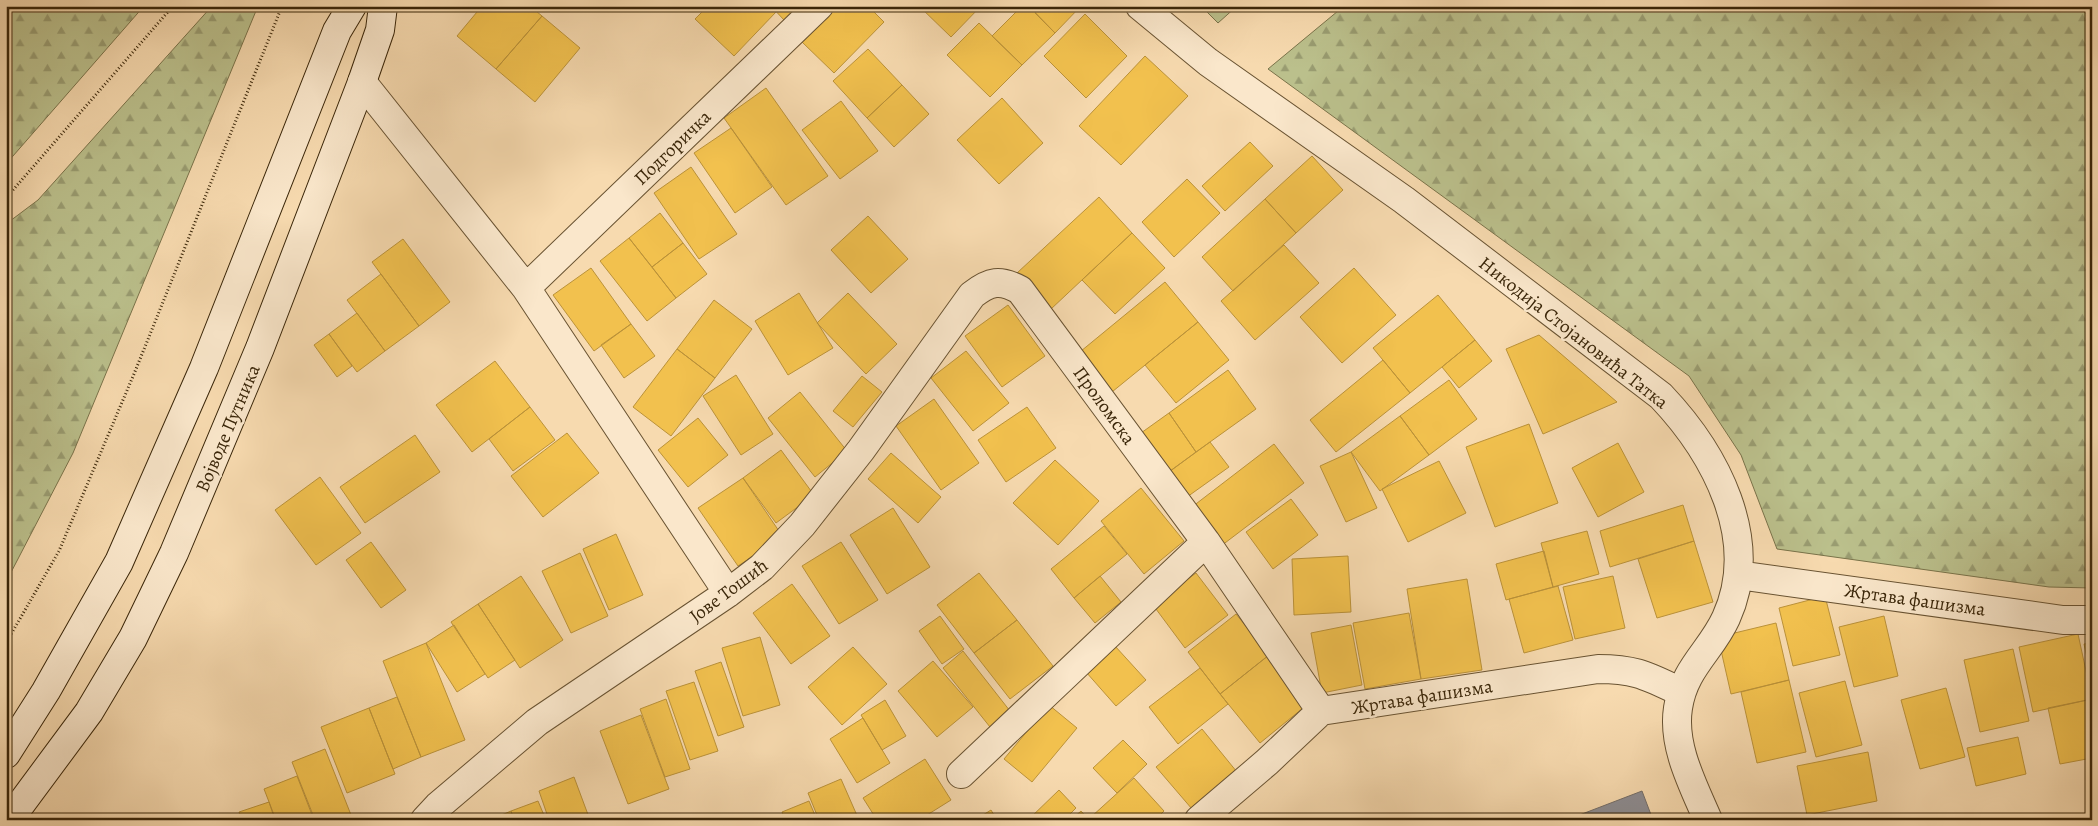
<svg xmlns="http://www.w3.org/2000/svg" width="2098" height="826" viewBox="0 0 2098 826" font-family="Alegreya,serif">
	<defs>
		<pattern id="forest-firs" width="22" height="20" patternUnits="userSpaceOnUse" patternTransform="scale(1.25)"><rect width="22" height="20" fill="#bbc08c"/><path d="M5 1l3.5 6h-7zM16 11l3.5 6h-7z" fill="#999c71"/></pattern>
	</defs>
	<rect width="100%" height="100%" fill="#f7daaf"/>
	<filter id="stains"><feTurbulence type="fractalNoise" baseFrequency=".004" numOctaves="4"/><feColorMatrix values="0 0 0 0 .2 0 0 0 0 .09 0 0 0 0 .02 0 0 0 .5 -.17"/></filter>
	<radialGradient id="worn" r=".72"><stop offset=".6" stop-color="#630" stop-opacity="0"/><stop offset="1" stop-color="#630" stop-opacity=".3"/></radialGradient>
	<path fill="url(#forest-firs)" stroke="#7a734a" d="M6 6H144L6 164Z
		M212 6H258L73 453 6 582V224L38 200Z
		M1201 6H1237L1218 23Z
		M1344 6H2078L2092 19V588L2049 587 1777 549 1741 455 1689 376 1268 69Z"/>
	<path fill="#f2c14e" stroke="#bb9239" d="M482 6H530L542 16 496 69 457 36Z
		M530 6H541L537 11Z
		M708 6H771L776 12 734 56 695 19Z
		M771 6H797L784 20Z
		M837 6H868L884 22 834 73 802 42Z
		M919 6H981L951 37Z
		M1022 6H1029L1055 33 1022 65 992 36Z
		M1041 6H1081L1055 33 1035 13Z
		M1085 14 1127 56 1086 98 1044 56Z
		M542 16 580 48 535 102 496 69Z
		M979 23 1022 65 990 97 947 55Z
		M868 49 902 85 867 118 833 81Z
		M1145 56 1188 96 1121 165 1079 126Z
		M902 85 929 114 894 147 867 118Z
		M766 88 828 176 786 205 724 118Z
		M1002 98 1043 143 999 184 957 140Z
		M841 101 878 151 840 179 802 130Z
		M731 128 772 187 735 213 694 153Z
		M1250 142 1273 166 1225 211 1202 186Z
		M1312 156 1343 190 1296 233 1265 199Z
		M691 167 737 234 699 259 654 193Z
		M1187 179 1220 213 1174 257 1142 222Z
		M1099 197 1132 233 1051 309 1017 273Z
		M1265 199 1296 233 1233 291 1202 257Z
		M660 213 683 243 652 267 629 238Z
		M868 216 908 259 871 293 831 250Z
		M1132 233 1165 268 1115 314 1082 280Z
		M629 238 676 298 647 321 600 261Z
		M403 239 450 302 419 326 372 262Z
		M683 243 707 274 676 298 652 267Z
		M1284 245 1319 283 1255 340 1221 301Z
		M591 268 631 324 594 351 553 295Z
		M1354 268 1396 315 1342 363 1300 317Z
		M381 274 419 326 385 351 347 300Z
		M1165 282 1198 322 1107 396 1075 356Z
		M799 293 833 348 788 375 755 321Z
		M848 293 897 344 866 374 817 323Z
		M1438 295 1475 340 1410 393 1373 348Z
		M714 300 752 329 715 378 677 349Z
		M1008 305 1045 356 1002 387 965 336Z
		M357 313 385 351 357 372 329 334Z
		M1198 322 1229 360 1176 403 1145 365Z
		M631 324 655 356 624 378 601 345Z
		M329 334 352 366 337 377 314 345Z
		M1539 335 1617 402 1543 434 1506 349Z
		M1475 340 1492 361 1459 388 1442 367Z
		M677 349 715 378 671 436 633 407Z
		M966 351 1009 403 973 431 931 378Z
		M1383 360 1410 393 1336 452 1310 420Z
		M495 361 530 407 472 452 436 405Z
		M1228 370 1256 409 1196 452 1169 413Z
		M736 375 773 434 741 455 703 396Z
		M862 376 882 392 853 427 833 411Z
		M1449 380 1477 419 1429 455 1400 416Z
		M800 392 847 451 815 477 768 418Z
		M934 399 979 463 941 490 896 426Z
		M530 407 555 440 513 471 489 439Z
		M1027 407 1056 448 1006 482 978 440Z
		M1169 413 1196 452 1162 477 1134 438Z
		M1400 416 1429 455 1380 491 1351 452Z
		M698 418 728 455 688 487 658 450Z
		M1529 424 1558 503 1495 527 1466 447Z
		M567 433 599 473 543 517 511 476Z
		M415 435 440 472 365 523 340 487Z
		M1210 442 1229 467 1180 502 1162 477Z
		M1618 443 1644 492 1598 517 1572 468Z
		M1274 444 1304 483 1217 549 1188 510Z
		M781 450 814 495 776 523 743 478Z
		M1351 452 1377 508 1346 522 1320 466Z
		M891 453 941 497 918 523 868 479Z
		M1055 460 1099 501 1058 545 1013 503Z
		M1439 461 1466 513 1408 542 1382 489Z
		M320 477 361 533 316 565 275 510Z
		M743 478 783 537 738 566 698 508Z
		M1141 488 1184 541 1144 574 1101 521Z
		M1291 499 1318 535 1273 569 1246 532Z
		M1683 505 1694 541 1610 567 1600 531Z
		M893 508 930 567 887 594 850 535Z
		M1104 526 1127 554 1074 598 1051 569Z
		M1587 531 1599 574 1553 587 1541 543Z
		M616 534 643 595 609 610 583 549Z
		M1694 541 1713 602 1657 618 1638 559Z
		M371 542 406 590 381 608 346 560Z
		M841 542 878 600 839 624 802 566Z
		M1544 551 1553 587 1506 600 1496 564Z
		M580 553 608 616 571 633 542 571Z
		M1348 556 1351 612 1294 615 1292 559Z
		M979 573 1017 620 974 653 937 605Z
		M1196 573 1228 615 1185 648 1153 605Z
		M521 576 563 640 520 668 478 604Z
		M1100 576 1121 602 1095 623 1074 598Z
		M1613 576 1625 628 1575 639 1563 587Z
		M1467 579 1482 670 1421 679 1407 589Z
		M792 584 830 636 791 664 753 613Z
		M1558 586 1573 640 1524 653 1509 599Z
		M1825 596 1840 655 1793 666 1779 608Z
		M478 604 515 660 488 678 451 622Z
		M1409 613 1421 679 1365 689 1353 623Z
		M1236 614 1269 655 1220 694 1188 652Z
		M940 616 964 649 942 664 919 631Z
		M1884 616 1898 676 1854 687 1839 627Z
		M1017 620 1053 666 1010 699 974 653Z
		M1776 623 1789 680 1731 694 1718 637Z
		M454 625 485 674 457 692 426 643Z
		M1351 625 1362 685 1322 693 1311 633Z
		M2078 634 2092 699 2033 712 2019 647Z
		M760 637 780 705 743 716 722 648Z
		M426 643 465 740 421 757 383 661Z
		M2092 643V681L2084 644Z
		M1115 646 1146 680 1116 706 1086 672Z
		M853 647 887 684 842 725 808 687Z
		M2013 649 2029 721 1980 732 1964 660Z
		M963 651 1010 711 990 727 943 668Z
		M1269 655 1308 704 1260 743 1220 694Z
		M933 661 973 707 937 737 898 691Z
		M721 662 744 727 718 736 695 671Z
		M1200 668 1228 704 1178 744 1149 707Z
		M1789 680 1806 752 1757 763 1741 692Z
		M1845 681 1862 745 1816 757 1799 693Z
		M694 682 718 751 690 760 666 691Z
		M1946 688 1965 757 1920 769 1901 700Z
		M397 697 421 757 393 769 369 708Z
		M666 699 690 769 665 777 640 709Z
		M2092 699V758L2060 764 2048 708Z
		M885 700 906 736 882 750 861 715Z
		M1049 705 1077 728 1032 782 1004 759Z
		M369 708 395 774 347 793 321 727Z
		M641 715 669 789 628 804 600 731Z
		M863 718 890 763 857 783 830 739Z
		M1202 729 1237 772 1192 809 1156 767Z
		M2018 737 2026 774 1976 786 1967 748Z
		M1123 740 1147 764 1117 793 1093 768Z
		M325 749 353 820H315L292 762Z
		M1868 752 1877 801 1807 815 1797 766Z
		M925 759 951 800 919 820H877L863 798Z
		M297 776 314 820H276L264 789Z
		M574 777 590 820H549L539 791Z
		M1134 778 1164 811 1155 820H1094L1091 817Z
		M841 779 859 820H819L808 793Z
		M1059 790 1076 808 1064 820H1028Z
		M538 801 546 820H514L511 811Z
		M809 801 817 820H785L782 812Z
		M269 802 275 820H242L239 812Z
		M991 810 997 820H975Z
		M511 811 514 820H490Z
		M1081 811 1089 820H1071Z"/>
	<path fill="#8d8d92" stroke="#746e69" d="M1642 791 1653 820H1569V819Z"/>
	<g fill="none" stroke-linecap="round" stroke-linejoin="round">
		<g stroke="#695332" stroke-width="30">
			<path id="street" d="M1140 6 1208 62 1404 200 1661 396C1715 453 1762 539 1726 618 1711 651 1684 668 1678 708 1672 746 1693 785 1708 820
				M362 82 526 288 728 593
				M526 288 819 6
				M1738 575 2063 620H2092
				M961 774 1206 542
				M425 820 438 806 537 722 728 593 762 567 802 525 861 450 972 295C990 281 1000 279 1020 290L1206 542 1321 711
				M1199 820 1267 762 1321 711 1598 669C1636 669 1647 676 1681 692"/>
		</g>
		<g stroke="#3a2609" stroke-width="30">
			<path id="secondary" d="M6 754 46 691 119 562 204 368 337 31 352 6
				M9 820 89 712 133 638 174 553 260 348 362 82 380 30 383 6"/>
		</g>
		<path stroke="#3a2609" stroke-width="3" stroke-dasharray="1 2.5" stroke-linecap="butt" d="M6 198 173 6
			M6 643 59 551 134 374 282 6"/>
		<use href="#street" stroke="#fae7cb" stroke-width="28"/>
		<use href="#secondary" stroke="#fae7cb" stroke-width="28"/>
	</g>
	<g text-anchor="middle" stroke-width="5" stroke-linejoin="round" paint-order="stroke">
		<g font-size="19" fill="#3a2609" stroke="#fae7cb">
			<text transform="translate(672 147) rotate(-44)" y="7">Подгоричка</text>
			<text transform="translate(1574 332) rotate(38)" y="7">Никодија Стојановића Татка</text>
			<text transform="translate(1105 405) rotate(54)" y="7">Проломска</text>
			<text transform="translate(227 428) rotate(-67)" y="7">Војводе Путника</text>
			<text transform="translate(728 590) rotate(-37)" y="7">Јове Тошић</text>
			<text transform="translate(1915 599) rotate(8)" y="7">Жртава фашизма</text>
			<text transform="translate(1422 696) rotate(-9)" y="7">Жртава фашизма</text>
		</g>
	</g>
	<rect width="2098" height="826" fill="none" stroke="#f7daaf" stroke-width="25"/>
	<rect x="8" y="8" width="2083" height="811" fill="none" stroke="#3a2609" stroke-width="2.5"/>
	<rect x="12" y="12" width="2073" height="801" fill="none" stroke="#3a2609"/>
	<rect width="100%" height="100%" filter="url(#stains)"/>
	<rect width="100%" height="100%" fill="url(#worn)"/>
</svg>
